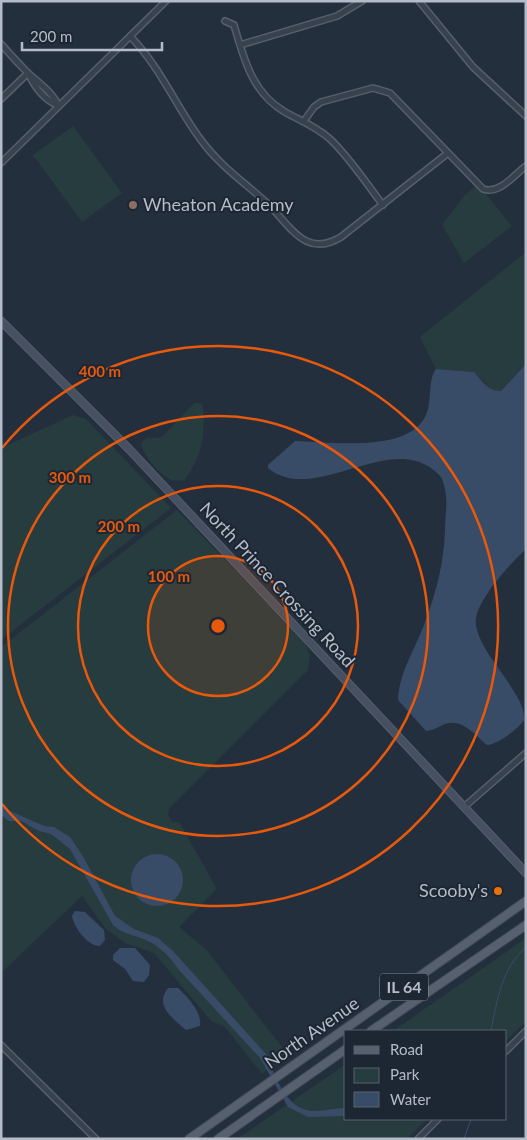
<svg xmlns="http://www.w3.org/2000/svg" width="527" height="1140" viewBox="0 0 527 1140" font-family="Lato,sans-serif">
	<rect width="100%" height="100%" fill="#242f3e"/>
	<path fill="#263c3f" d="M73 126 122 193 82 222 33 155Z
		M478 184 512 226 464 263 442 225 464 196Z
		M526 252V364L501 391 494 392 474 372 436 369 420 337Z
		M194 403H201L203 405C205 438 203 454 184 481 180 480 175 481 172 480 160 476 142 454 141 443L146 438H159L164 435Z
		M73 415 86 419 171 508 1 640V448Z
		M177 510 305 642 310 656 308 670 169 809 168 815 172 822H179L217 889 179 927 206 949 288 1055 262 1074 225 1027 211 1021 154 953 125 943 106 929 82 896 1 973V647Z
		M526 938V1021L506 1041V1031H393Z
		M346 1064V1119H427L407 1139H237Z"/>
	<path fill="#394c67" d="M526 364V549C511 563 472 604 476 625 479 645 497 665 508 682 516 695 524 705 524 720 517 730 498 744 487 745 475 735 462 718 445 724 438 727 434 730 426 731L398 700C399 672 416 648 425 622 436 594 444 562 445 531 445 514 449 499 443 482 442 476 436 472 431 468 385 435 312 505 268 468V465L295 441C331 442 406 453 425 417 433 403 427 381 436 369L474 372C482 381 489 392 501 391Z
		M1 807 44 826 54 827 70 837 84 858 115 916 134 929 158 938 173 951 266 1054C274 1073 284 1104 306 1110 318 1113 333 1108 346 1108V1116L308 1117 288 1107 260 1058 179 970C170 957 161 947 146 940 135 935 122 934 113 925L70 849 51 834 39 831 21 821H9L1 815Z
		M131 880a26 26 0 1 1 52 0a26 26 0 1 1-52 0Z
		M75 911 85 912 104 930 105 940 100 946C87 946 74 927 72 916Z
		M120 948H135L150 965 149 975 144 982 133 981 125 969 113 960V955Z
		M168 988H178C188 997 202 1012 200 1026L186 1030C173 1019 154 1005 168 988Z"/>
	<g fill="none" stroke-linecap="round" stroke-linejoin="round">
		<path stroke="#394c67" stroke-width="1" d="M491 1031C497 1001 501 969 526 947
			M464 1139 471 1119"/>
		<g stroke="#565f6c" stroke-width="8">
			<path id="street" d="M419 1 473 67 526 116
				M225 21 234 25C244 59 252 93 285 112 301 121 317 127 330 139 350 158 366 183 383 205
				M130 36C161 68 175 105 201 140 220 166 244 182 267 203 290 225 305 259 341 237L448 153
				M1 44C9 53 17 62 26 71 38 83 51 90 59 106
				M240 45 337 16 362 1
				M28 73C35 88 44 100 59 106
				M1 99 28 73
				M304 121 314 107 321 102 373 88 390 93 483 189C499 195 514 175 526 166
				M1 163 166 1
				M464 807 526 753
				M1 1045 96 1139
				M506 1051 526 1031
				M418 1139 438 1119"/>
		</g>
		<g stroke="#565f6c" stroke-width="9">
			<path id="secondary" d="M1 321 129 449 526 873"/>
		</g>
		<g stroke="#414a57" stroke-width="10">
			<path id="primary" d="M371 1031 526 925
				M189 1139 526 901
				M218 1139 346 1049"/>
		</g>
		<use href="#street" stroke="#38414e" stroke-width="5"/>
		<use href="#secondary" stroke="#465061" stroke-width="7"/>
		<use href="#primary" stroke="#56606e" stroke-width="8"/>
	</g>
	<circle cx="218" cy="626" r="70" fill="#e8590c" fill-opacity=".12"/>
	<g fill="none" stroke="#e8590c" stroke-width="2.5">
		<circle cx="218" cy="626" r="70"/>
		<circle cx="218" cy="626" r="140"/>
		<circle cx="218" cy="626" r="210"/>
		<path d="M2 448A280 280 0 1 1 2 804"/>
	</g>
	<circle fill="#8d6e63" stroke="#1d2633" stroke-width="2" cx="133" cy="205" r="5"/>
	<circle fill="#e8710a" stroke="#1d2633" stroke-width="2" cx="498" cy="891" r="5"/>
	<g text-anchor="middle" stroke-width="4" stroke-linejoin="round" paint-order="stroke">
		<rect fill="#1d2633" stroke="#878f9c" stroke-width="1" x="380" y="973.5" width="48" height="27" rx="4"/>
		<g font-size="16" font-weight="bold" fill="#b4bcc9">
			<text x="404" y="993">IL 64</text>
		</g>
		<g font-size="18" fill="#b4bcc9" stroke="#1d2633" text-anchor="start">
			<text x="143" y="211">Wheaton Academy</text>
			<text x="488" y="897" text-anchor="end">Scooby's</text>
		</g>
		<g font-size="18" fill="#b4bcc9" stroke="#1d2633">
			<text transform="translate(277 585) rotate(47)" y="6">North Prince Crossing Road</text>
			<text transform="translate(312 1033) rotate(-35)" y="6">North Avenue</text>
		</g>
	</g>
	<circle cx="218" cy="626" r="8" fill="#e8590c" stroke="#1d2633" stroke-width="2.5"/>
	<g font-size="15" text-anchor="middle" font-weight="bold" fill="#e8590c" stroke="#1d2633" stroke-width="4" stroke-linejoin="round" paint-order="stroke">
		<text x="100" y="377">400 m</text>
		<text x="70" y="483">300 m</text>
		<text x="119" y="532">200 m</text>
		<text x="169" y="582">100 m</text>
	</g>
	<rect width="527" height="1140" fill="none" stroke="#b4bcc9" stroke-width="5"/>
	<rect x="344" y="1030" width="162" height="90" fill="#1d2633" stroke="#59626f"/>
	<rect x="354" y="1046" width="25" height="8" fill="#56606e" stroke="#59626f"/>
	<text x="390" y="1055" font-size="15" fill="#b4bcc9">Road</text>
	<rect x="354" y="1068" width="25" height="15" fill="#263c3f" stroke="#59626f"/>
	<text x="390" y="1080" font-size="15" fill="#b4bcc9">Park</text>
	<rect x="354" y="1092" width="25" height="15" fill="#394c67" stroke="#59626f"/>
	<text x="390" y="1105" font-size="15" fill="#b4bcc9">Water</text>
	<path d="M22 42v8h140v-8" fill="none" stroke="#b4bcc9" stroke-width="2.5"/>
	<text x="30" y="42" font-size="15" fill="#b4bcc9" stroke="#1d2633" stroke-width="4" paint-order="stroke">200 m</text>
</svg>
